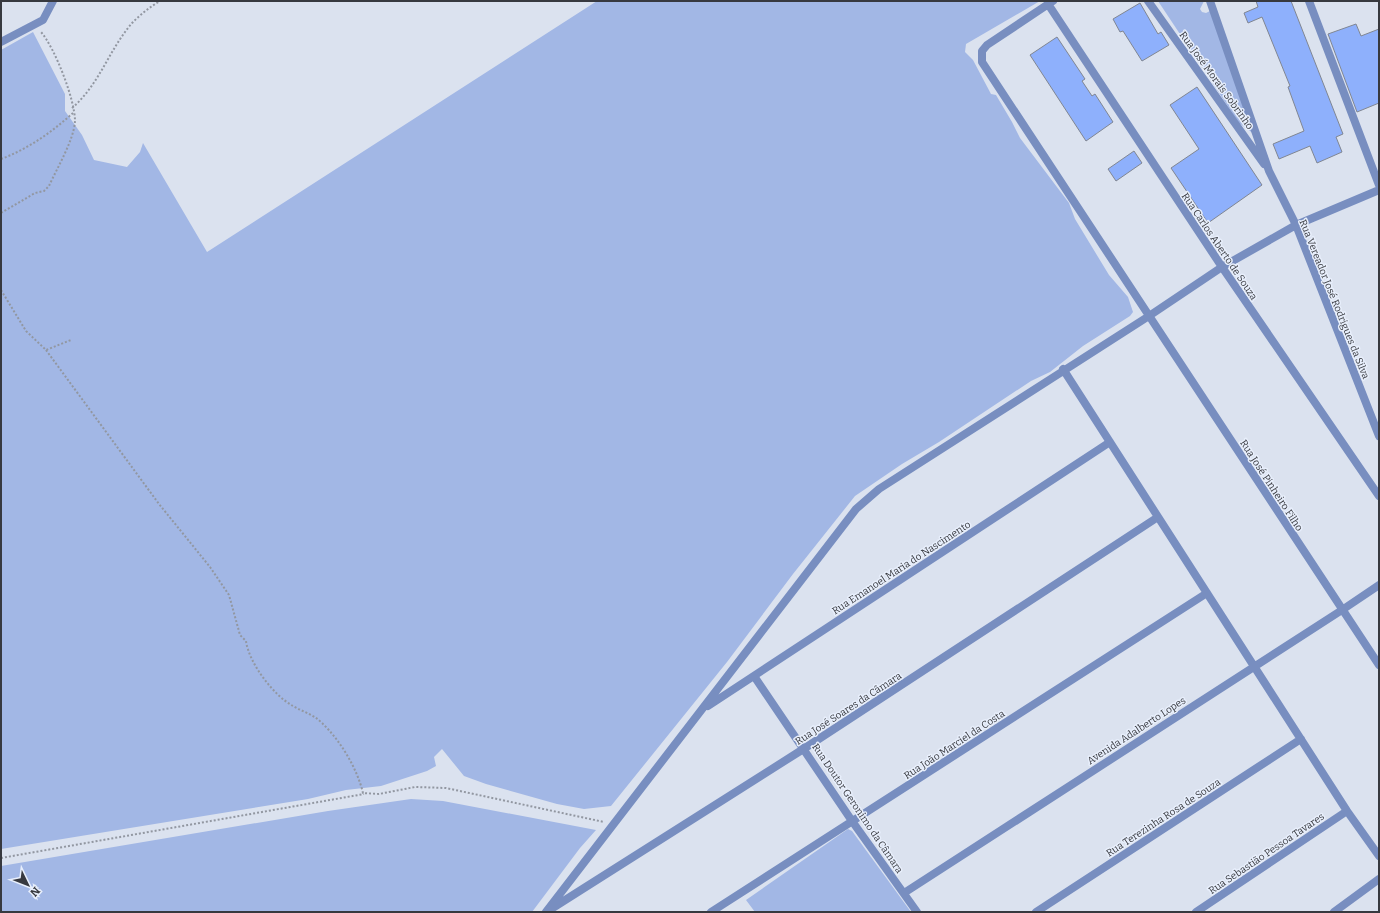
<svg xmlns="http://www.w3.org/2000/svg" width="1380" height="913" viewBox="0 0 1380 913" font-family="Bitter,serif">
	<rect width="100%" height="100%" fill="#dbe2ef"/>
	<path fill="#a2b7e5" d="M597 1H1040L966 44 965 52 973 60 991 94 996 95 1012 122 1020 138 1069 203 1075 219 1109 275 1128 297 1133 312 1130 316 1083 346 1050 372 1031 381 939 442 902 464 855 496 793 574 727 662 611 806 584 809 557 804 486 784 464 776 442 749 434 757 436 766 427 771 381 786 346 790 308 799 1 849V50L33 32 65 94V111L82 135 94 160 127 167 140 152 143 143 207 252Z
		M1158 1H1204L1200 9 1202 12 1206 13 1210 11 1254 134 1239 123Z
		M411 799 443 801 596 830 580 848 532 912H1V866L328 811Z
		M848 829 852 831 911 912H755L746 900Z"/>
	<path fill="#8eb0fc" stroke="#808692" d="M1256 1H1291L1343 134 1336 137 1342 152 1317 163 1310 146 1279 159 1273 144 1304 131 1288 87 1290 86 1262 17 1248 23 1244 13 1258 7Z
		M1140 3 1158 34 1161 32 1169 45 1142 61 1123 31 1120 32 1113 19Z
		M1356 24 1361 36 1379 29V103L1357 112 1328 34Z
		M1057 37 1085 79 1082 81 1092 96 1095 94 1113 122 1086 141 1030 55Z
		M1197 87 1262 185 1208 223 1171 168 1199 149 1170 105Z
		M1134 151 1142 163 1116 181 1108 169Z"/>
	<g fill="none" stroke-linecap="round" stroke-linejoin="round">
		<path stroke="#9297a1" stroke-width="2" stroke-dasharray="2 2" stroke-linecap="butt" d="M72 108C100 84 109 49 133 22 141 14 150 7 160 1
			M1 159C28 149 52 132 73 113
			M1 213 35 193 44 191 49 186C57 168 74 140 75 121 75 100 55 48 41 32
			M1 290 26 331 46 350 71 340
			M46 350 159 504 210 567 229 595 240 635 246 641C249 663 273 695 293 706 303 712 313 714 322 723 340 740 357 768 363 793L379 794 415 787 446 788 604 822
			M1 858 364 794"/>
		<path stroke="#788ec0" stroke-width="8" d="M1053 1 987 45 982 51V62L1379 665
			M1148 1 1264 164
			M1210 1 1269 171 1296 225 1379 436
			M1309 1 1379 185
			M1048 4 1222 267 1379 496
			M1 42 43 20 53 1
			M1063 369 1347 811 1379 856
			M754 676 852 821 917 912
			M708 706 1110 442
			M904 893 1342 610 1379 585
			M551 909 805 748 1158 517
			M546 912 856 509 879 489 1149 316 1222 267 1296 225 1379 190
			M711 912 1207 593
			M1036 912 1301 739
			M1196 912 1347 811
			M1334 912 1379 879"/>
	</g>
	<g text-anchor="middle" stroke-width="3" stroke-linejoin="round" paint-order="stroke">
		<g font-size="10" fill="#37393f" stroke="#e8effc">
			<text transform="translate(1217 80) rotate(54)" y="4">Rua José Morais Sobrinho</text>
			<text transform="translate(1220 246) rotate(56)" y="4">Rua Carlos Aberto de Souza</text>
			<text transform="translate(1335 299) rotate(68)" y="4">Rua Vereador José Rodrigues da Silva</text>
			<text transform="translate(1272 485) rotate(57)" y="4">Rua José Pinheiro Filho</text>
			<text transform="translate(901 567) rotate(-33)" y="4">Rua Emanoel Maria do Nascimento</text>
			<text transform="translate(848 708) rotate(-33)" y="4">Rua José Soares da Câmara</text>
			<text transform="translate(1136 730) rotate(-33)" y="4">Avenida Adalberto Lopes</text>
			<text transform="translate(954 744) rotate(-33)" y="4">Rua João Marciel da Costa</text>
			<text transform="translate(858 808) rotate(56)" y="4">Rua Doutor Geronimo da Câmara</text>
			<text transform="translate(1163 817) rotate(-33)" y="4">Rua Terezinha Rosa de Souza</text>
			<text transform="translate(1266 853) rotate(-34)" y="4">Rua Sebastião Pessoa Tavares</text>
		</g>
	</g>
	<rect width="1380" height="913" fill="none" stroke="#37393f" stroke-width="4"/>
	<g transform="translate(28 885) rotate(133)" stroke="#e8effc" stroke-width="3" paint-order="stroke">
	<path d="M0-3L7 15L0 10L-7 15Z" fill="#37393f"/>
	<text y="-6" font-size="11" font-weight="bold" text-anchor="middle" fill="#37393f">N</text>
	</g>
</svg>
